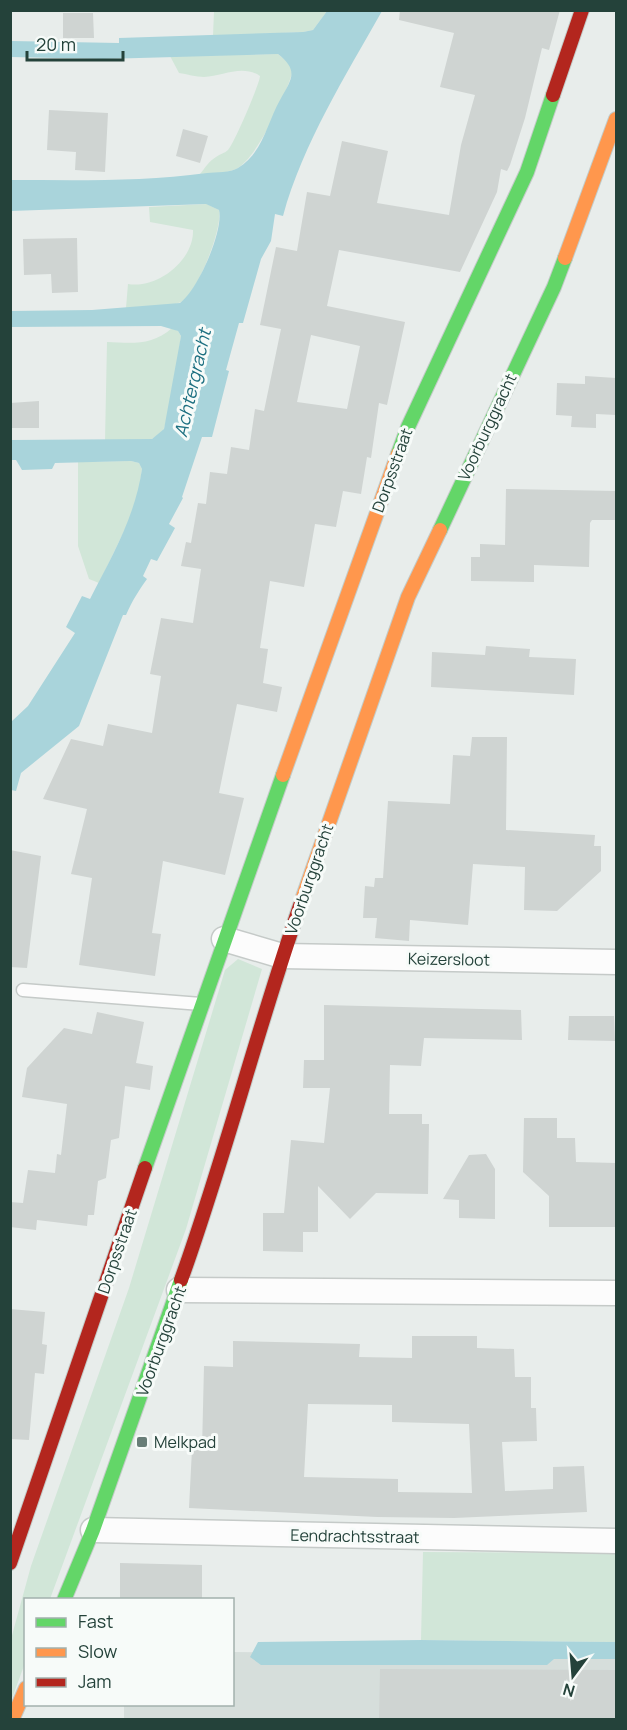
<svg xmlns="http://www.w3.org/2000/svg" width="627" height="1730" viewBox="0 0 627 1730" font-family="Manrope,sans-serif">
	<rect width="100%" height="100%" fill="#e8edeb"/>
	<path fill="#d6dedb" d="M233 1652 616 1655V1719L124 1720V1705L232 1704Z"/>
	<path fill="#d1e6d8" d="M214 11H327L313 30 303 32 213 36Z
		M278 54 291 65 293 70C287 93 257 159 236 169 226 174 211 173 200 174 205 168 209 161 216 157 220 154 225 153 228 150 234 144 260 83 260 76 242 64 223 76 204 77 196 77 187 74 179 73L170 56Z
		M207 204 219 210C223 228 197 294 181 302 166 309 142 307 126 308L128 284C158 289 194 260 193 230L150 222 149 207Z
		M172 328 178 331 181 336 172 399 163 432 152 439 105 441 107 342C132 343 152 346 172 328Z
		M131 461 139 463 142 469 138 497 129 521 99 583 89 579 78 546V462Z
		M238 959 262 969 186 1229 50 1599 26 1600 25 1663 11 1701V1639L31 1566 129 1288 225 970Z
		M423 1552 616 1553V1642L421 1640Z"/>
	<path fill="#a9d4db" d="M327 11H382C346 75 303 143 283 216L275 214 271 241 261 259 243 323H239L226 370 229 371 212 437H202L182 497 183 498 169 524 175 528 157 561 151 559 143 576 147 579C138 592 133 599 126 615H123L79 726 21 773 16 791 11 790V722L28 706 75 633 66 627 82 596 90 599C112 556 135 517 142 469L139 463 131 461 55 463 52 469 22 470 16 460H11V440L152 439 164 429 181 336 178 331 161 326 11 327V311L92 310 180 303C197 291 224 231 219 210L206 204 11 211V180C76 180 142 182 207 173 216 172 230 173 238 168 263 153 267 123 280 100 292 78 299 71 278 54L103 59 11 57V41L119 43V38L303 32 313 30Z
		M421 1640 616 1642V1659H554L547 1665H261L250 1657 258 1642Z"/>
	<path fill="#cfd4d2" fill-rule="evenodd" d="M400 10H560L549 50 542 48 525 118 510 165 507 171 501 169 497 192 460 272 339 250 327 306 405 322 387 405 379 403 371 458 367 457 361 494 343 491 336 527 315 524 304 587 270 581 260 648 268 649 263 683 282 687 277 712 237 704 219 793 244 798 225 875 163 861 152 933 161 934 155 976 79 965 92 878 71 874 87 809 43 799 71 739 103 746 108 724 152 733 161 676 150 674 161 618 193 623 201 569 181 566 186 542 191 543 198 503 206 504 210 472 227 474 231 447 249 450 255 409 264 411 281 329 260 325 276 247 297 251 307 192 330 196 342 141 388 151 377 203 449 215 461 145 475 95 440 87 454 33 399 20ZM311 335 360 346 347 409 297 402Z
		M63 13H93L94 38H63Z
		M49 110 108 113 105 172 75 170 76 152 47 150Z
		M183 129 208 136 200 163 176 156Z
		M77 238 78 292 52 293 51 274 24 275 23 239Z
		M585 376 616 378V415L596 414V428L571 427 572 416 556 415 557 383 585 384Z
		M39 401V428H10V403Z
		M506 489 616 491V520H592L590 523 589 567 534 565V582L471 581V557H480V544L505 545Z
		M486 646 530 649 529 657 576 659 574 695 431 687 432 652 485 655Z
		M472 737H507L506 830 595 835 594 846H601V871L557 911 524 910 525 867 473 864 468 925 410 920 409 941 375 938 377 918H363L365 886 374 887 375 878H383L388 801 450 804 453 755 470 756Z
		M10 850 41 856 27 968 10 967Z
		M324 1005 521 1010 522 1040 424 1038 421 1066 390 1065 389 1114H422V1124H429L428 1194 376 1193 350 1219 318 1186V1232H303V1252L263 1251V1213H284L291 1140 324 1143 330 1088H303L304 1060H324Z
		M97 1012 144 1022 136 1063 153 1066 150 1090 125 1086 119 1138 111 1140 106 1178 98 1181 94 1215H88L87 1226 37 1220 36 1230 10 1227V1202L23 1203 28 1170 55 1173 57 1154 61 1155 67 1104 22 1097 27 1068 64 1028 92 1034Z
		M569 1016H614L615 1041 568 1040Z
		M524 1118H557V1138H575L576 1162 616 1163V1227H549V1196L523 1172Z
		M486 1154 495 1169V1219L459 1218V1200L443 1199 469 1155Z
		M10 1309 45 1312 42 1344 47 1345 44 1374 35 1373 29 1440 10 1439Z
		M412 1336H477V1348L514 1349 515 1377H531V1408H536L537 1441 502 1442 505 1491 553 1489V1467L584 1466 587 1512 454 1518 377 1517 189 1508 192 1449H202L204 1366 233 1367V1341L360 1344 359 1357 412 1358ZM308 1404 392 1405V1422L469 1424 472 1493 398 1492V1479L304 1477Z
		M120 1563 202 1565V1599H120Z
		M380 1669 616 1670V1719H379Z"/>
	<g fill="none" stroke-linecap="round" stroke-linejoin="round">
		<g stroke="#c5cac8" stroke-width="15">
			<path id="lane" d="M23 990 201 1004"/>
		</g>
		<g stroke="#c5cac8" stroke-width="27">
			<path id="street" d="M224 939 282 956 616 962
				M179 1290 616 1293
				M93 1530 616 1541"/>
		</g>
		<g stroke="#c3cbc8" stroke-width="16">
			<path id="fast" d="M398 454 408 427 527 172 553 95
				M440 530 554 287 565 258
				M145 1168 283 775
				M64 1600 93 1530 181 1280"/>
		</g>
		<g stroke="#c3cbc8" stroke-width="16">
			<path id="slow" d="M565 258 616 119
				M283 775 398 454
				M302 900 408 597 440 530
				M12 1720 26 1688"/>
		</g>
		<g stroke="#c3cbc8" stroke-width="16">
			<path id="jam" d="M553 95 582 10
				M181 1280C226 1155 258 1025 302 900
				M10 1563 145 1168"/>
		</g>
		<use href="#lane" stroke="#fcfcfc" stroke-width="12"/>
		<use href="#street" stroke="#fcfcfc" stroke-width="24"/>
		<use href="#fast" stroke="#63d668" stroke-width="14"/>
		<use href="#slow" stroke="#ff974d" stroke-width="14"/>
		<use href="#jam" stroke="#b3261e" stroke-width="14"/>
	</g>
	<rect fill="#697e78" stroke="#f7fbf9" stroke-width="2" x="136" y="1436" width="12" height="12" rx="3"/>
	<g text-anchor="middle" stroke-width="6" stroke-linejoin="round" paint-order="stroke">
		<g font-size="16" fill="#24423a" stroke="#f7fbf9">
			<text transform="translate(487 427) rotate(-65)" y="6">Voorburggracht</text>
			<text transform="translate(392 470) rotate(-70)" y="6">Dorpsstraat</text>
			<text transform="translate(309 879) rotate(-71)" y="6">Voorburggracht</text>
			<text transform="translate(449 959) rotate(1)" y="6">Keizersloot</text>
			<text transform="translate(117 1251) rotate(-71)" y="6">Dorpsstraat</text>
			<text transform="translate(161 1341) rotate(-70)" y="6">Voorburggracht</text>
			<text transform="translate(355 1536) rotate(1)" y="6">Eendrachtsstraat</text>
		</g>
		<g font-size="16" fill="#24423a" stroke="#f7fbf9" text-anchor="start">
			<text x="154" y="1448">Melkpad</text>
		</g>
		<g font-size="18" font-style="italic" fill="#1c6f80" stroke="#f7fbf9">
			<text transform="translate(193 383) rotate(-77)" y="6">Achtergracht</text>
		</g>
	</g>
	<rect width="627" height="1730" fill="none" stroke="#24423a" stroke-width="24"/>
	<rect x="24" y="1598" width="210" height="108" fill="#f7fbf9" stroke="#a3b1ad" stroke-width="1.5"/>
	<rect x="36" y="1618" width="30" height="9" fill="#63d668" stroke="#a3b1ad" stroke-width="1.5"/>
	<text x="78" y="1628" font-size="18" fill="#24423a">Fast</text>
	<rect x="36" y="1648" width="30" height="9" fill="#ff974d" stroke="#a3b1ad" stroke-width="1.5"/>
	<text x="78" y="1658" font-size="18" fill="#24423a">Slow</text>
	<rect x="36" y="1678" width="30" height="9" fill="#b3261e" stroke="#a3b1ad" stroke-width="1.5"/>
	<text x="78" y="1688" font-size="18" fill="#24423a">Jam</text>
	<g transform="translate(573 1676) rotate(196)" stroke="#f7fbf9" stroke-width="4.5" paint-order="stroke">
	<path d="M0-4.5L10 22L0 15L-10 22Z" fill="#24423a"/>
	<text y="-9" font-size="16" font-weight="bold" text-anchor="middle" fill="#24423a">N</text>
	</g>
	<path d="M27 51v9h96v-9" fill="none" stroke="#24423a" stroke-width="3"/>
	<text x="36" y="51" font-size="18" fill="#24423a" stroke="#f7fbf9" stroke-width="4.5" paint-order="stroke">20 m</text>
</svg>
